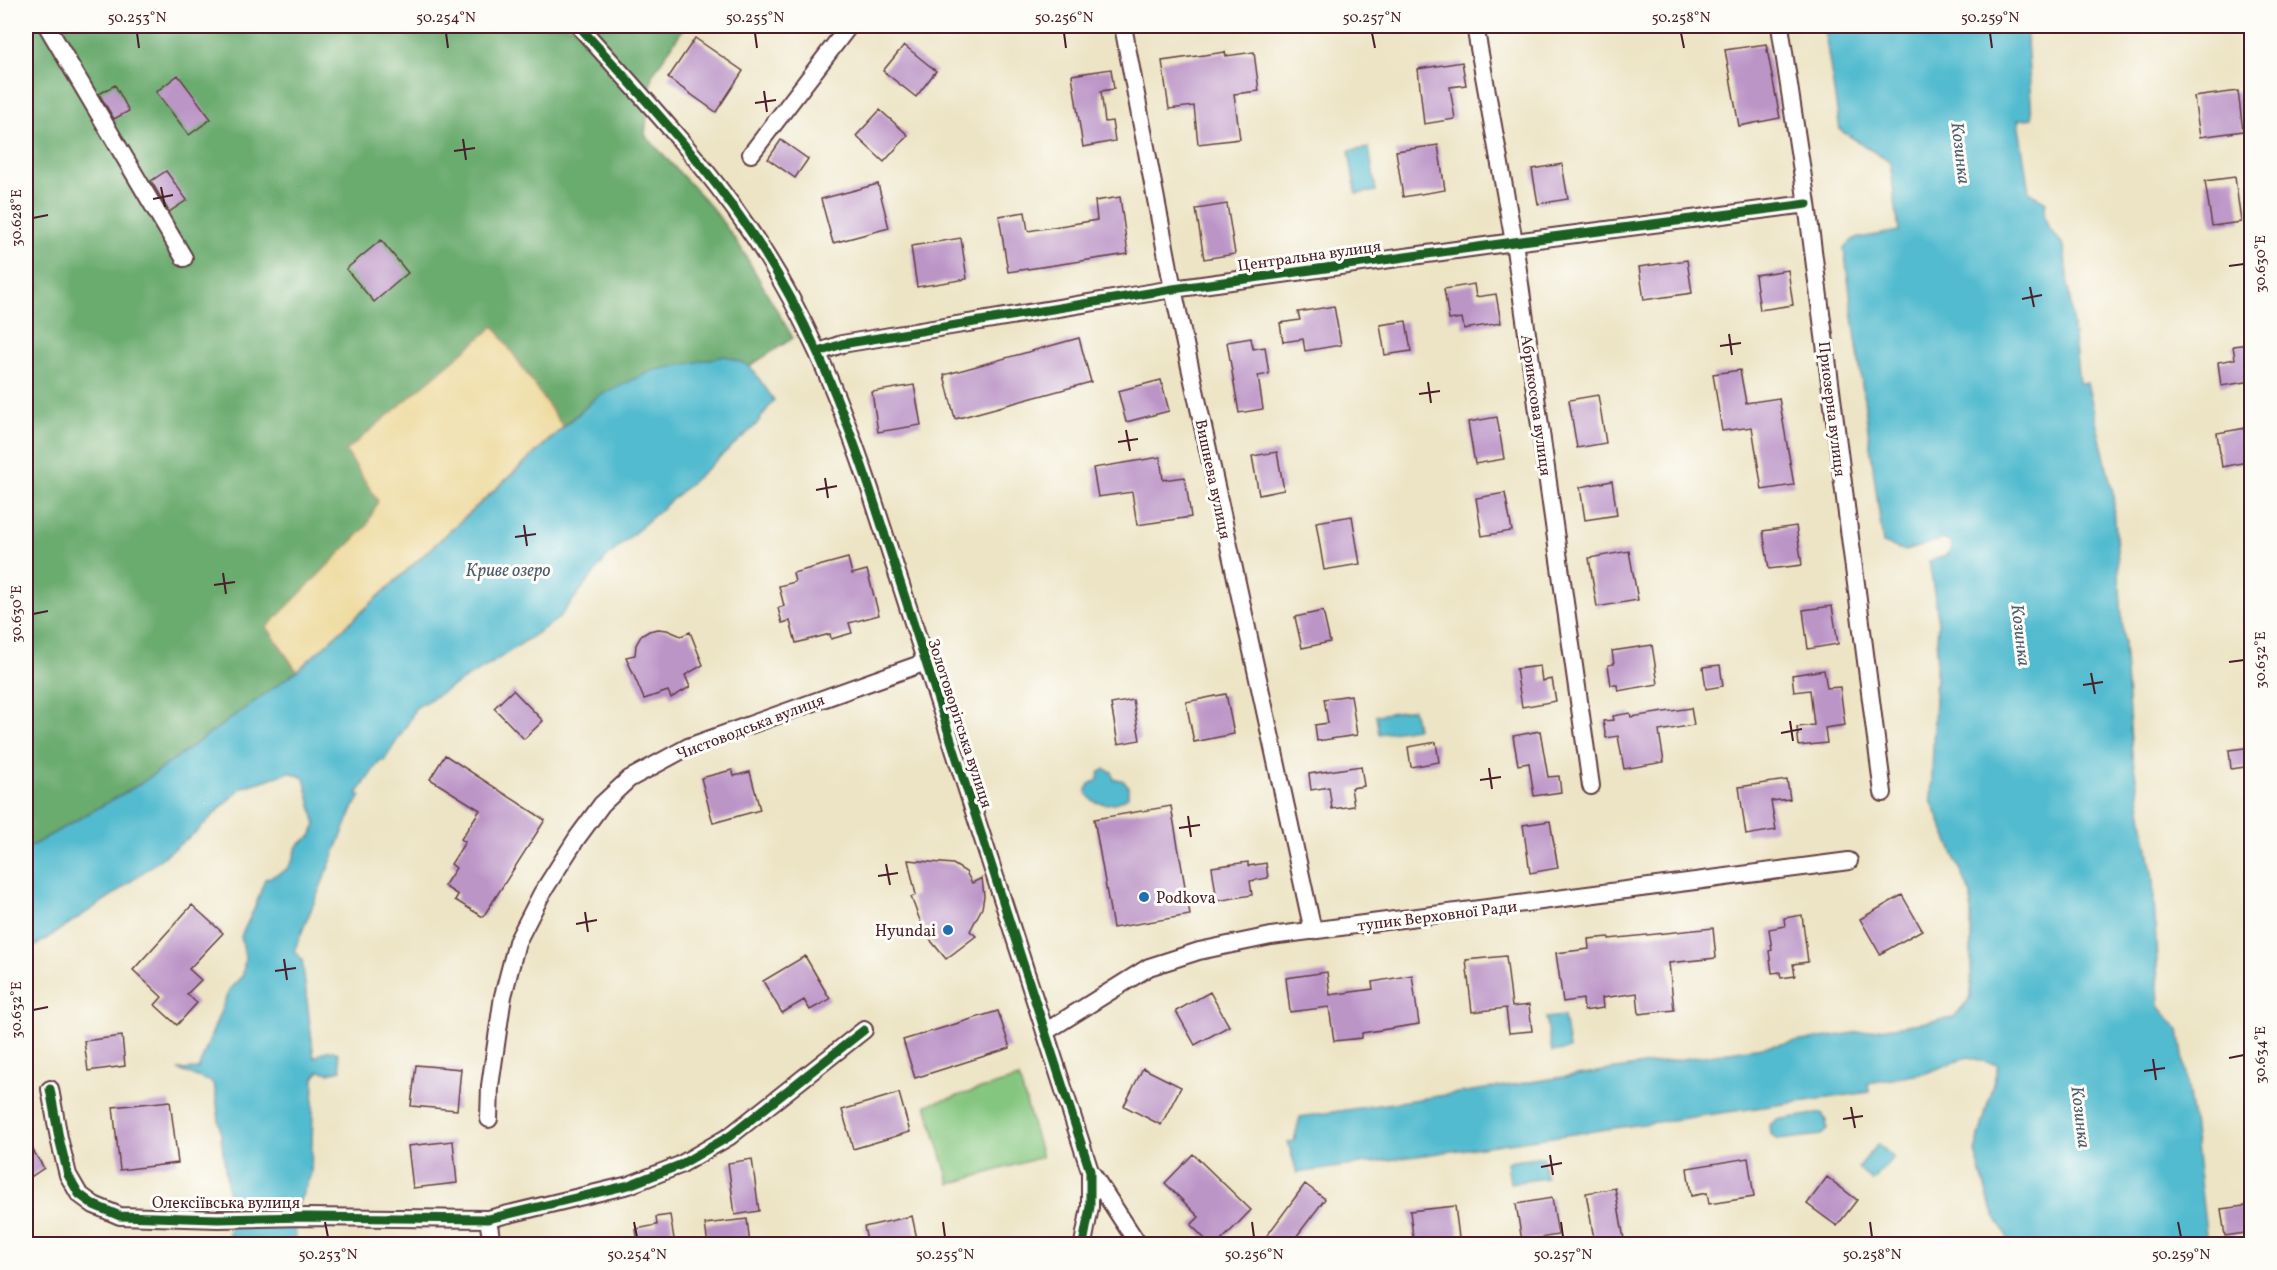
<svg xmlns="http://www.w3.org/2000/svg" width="2277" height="1270" viewBox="0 0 2277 1270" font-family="Vollkorn,serif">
	<rect width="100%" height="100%" fill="#fdfcf7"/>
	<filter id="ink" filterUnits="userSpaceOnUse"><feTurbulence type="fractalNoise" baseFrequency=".0167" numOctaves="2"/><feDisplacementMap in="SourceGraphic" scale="12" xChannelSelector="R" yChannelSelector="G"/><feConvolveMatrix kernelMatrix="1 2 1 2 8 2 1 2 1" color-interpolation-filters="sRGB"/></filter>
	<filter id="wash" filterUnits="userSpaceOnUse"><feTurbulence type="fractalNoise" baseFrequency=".008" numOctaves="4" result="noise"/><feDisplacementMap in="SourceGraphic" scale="24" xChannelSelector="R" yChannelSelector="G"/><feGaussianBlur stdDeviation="1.35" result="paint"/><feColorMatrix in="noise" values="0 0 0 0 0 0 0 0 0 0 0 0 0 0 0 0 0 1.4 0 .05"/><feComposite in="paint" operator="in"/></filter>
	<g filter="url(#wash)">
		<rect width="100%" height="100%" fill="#ede4c5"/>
		<path fill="#84c67f" stroke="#677255" stroke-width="1.5" d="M1019 1078 1042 1157 950 1184 926 1105Z"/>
		<path fill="#6bab6e" stroke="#5a654c" stroke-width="1.5" d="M26 26H685L652 75 645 135 714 210 741 248 793 338 750 366 725 356 598 396 563 427 494 327 378 501 366 527 267 627 297 671 140 784 26 849Z"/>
		<path fill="#eeda9e" stroke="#9c7c64" stroke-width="1.5" d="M494 326 563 427 297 671 267 627 366 527 378 501 346 451Z"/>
		<path fill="#52bbcf" stroke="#4e6d7d" stroke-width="1.5" d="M1824 26H2026L2032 118 2018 120 2029 192 2046 202 2044 216 2049 228 2064 246 2079 383H2087L2113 493 2132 755 2153 879 2159 1006 2179 1030 2193 1120 2206 1234 2201 1244H2011L1991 1208 1975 1152 1998 1065 1968 1057 1926 1073 1868 1083 1869 1092 1297 1173 1288 1142 1294 1141 1300 1117 1953 1018 1971 997V895L1931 800 1938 618 1929 561 1945 556 1951 550 1950 542 1943 539 1905 551 1883 543 1844 248 1854 239 1899 231 1890 162 1840 130Z
			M1369 148 1376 191 1356 194 1349 151Z
			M725 356 750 366 774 400 755 426 606 558 558 619 492 663 415 708 410 720 384 761 380 760 357 794 361 796 353 808 294 951 302 959 314 1058C323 1053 327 1047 338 1053L341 1070 330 1073 319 1071 314 1078 311 1174 295 1212V1244H228L231 1214 215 1089 212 1082 178 1070 198 1069 229 990 243 975 245 957 241 936 255 907 265 879C287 871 292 870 297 846L311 836 316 825 304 778 290 772 241 788 196 832 113 895 26 952V849L140 784 297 671 598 396 652 371Z
			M1413 709 1417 728 1379 734 1376 715Z
			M1105 769 1112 772 1114 780H1122L1128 785V797C1115 806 1092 808 1086 791L1089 784 1098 780 1099 773Z
			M1564 1016 1569 1049 1552 1052 1546 1018Z
			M1822 1113 1826 1121 1827 1130 1821 1135 1778 1140 1771 1134 1770 1125 1776 1120Z
			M1878 1144 1893 1157 1873 1181 1858 1168Z
			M1543 1157 1546 1178 1510 1183 1507 1162Z"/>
		<g id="blocks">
			<path fill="#bc95c7" d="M695 38 743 71 716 112 668 78Z
				M1766 44 1780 118 1739 126 1725 50Z
				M904 45 936 71 916 97 883 71Z
				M1225 52 1226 56 1254 52 1259 91 1234 94 1240 139 1198 144 1194 106 1169 109 1162 61Z
				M1462 62 1466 85 1450 87 1455 119 1424 124 1418 69Z
				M1111 69 1114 89 1101 91 1105 122 1112 121 1115 141 1083 147 1072 75Z
				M178 75 211 119 189 135 156 92Z
				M115 85 129 111 114 119 99 94Z
				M2238 91 2243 131 2200 137 2194 97Z
				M880 110 908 135 884 162 856 136Z
				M781 140 808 159 795 178 768 159Z
				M1438 145 1445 190 1403 197 1396 151Z
				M1562 164 1568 199 1538 204 1532 169Z
				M166 171 187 200 169 212 151 181Z
				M2235 177 2241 222 2212 226 2205 181Z
				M878 184 889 228 833 243 821 199Z
				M1120 197 1128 254 1008 272 999 216 1025 212 1028 231 1097 220 1095 201Z
				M1227 204 1235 254 1204 259 1196 209Z
				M961 238 967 279 917 287 911 246Z
				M381 240 408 273 374 302 346 269Z
				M1687 260 1692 293 1644 300 1639 267Z
				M1788 270 1793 305 1760 310 1755 275Z
				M1474 284 1476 297 1496 294 1501 323 1464 329 1462 318 1449 320 1444 289Z
				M1334 306 1341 345 1305 351 1303 339 1283 342 1280 323 1300 320 1298 312Z
				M1406 321 1411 351 1385 355 1380 325Z
				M1079 338 1091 382 955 419 944 375Z
				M1251 338 1253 349 1265 347 1269 374 1258 376 1263 409 1239 413 1227 342Z
				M2249 344 2252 381 2221 386 2218 362 2235 359 2233 346Z
				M1740 370 1746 403 1779 398 1794 485 1762 490 1752 427 1722 431 1713 374Z
				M1161 380 1169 411 1126 422 1118 391Z
				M914 385 921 425 878 432 872 392Z
				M1598 395 1606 443 1577 448 1569 400Z
				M1497 417 1504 459 1475 464 1468 422Z
				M2252 427V461L2222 467 2217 433Z
				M1277 452 1284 490 1259 495 1252 456Z
				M1160 457 1163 480 1185 477 1191 517 1137 525 1132 492 1098 497 1093 468Z
				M1612 481 1617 515 1585 520 1580 487Z
				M1505 493 1512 531 1482 536 1476 498Z
				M1352 516 1360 564 1324 570 1316 522Z
				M1796 526 1802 565 1769 569 1763 531Z
				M1629 551 1638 600 1597 607 1589 558Z
				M848 558 852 574 867 570 879 615 849 623 852 633 831 639 830 634 796 643 790 621 782 623 778 608 784 606 779 586 795 582 793 573Z
				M1832 606 1838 644 1808 649 1803 610Z
				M1323 611 1330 642 1302 648 1295 617Z
				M658 629 667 630 681 636 690 632 703 665 685 675 690 687 671 698 668 691 644 699 626 657 635 655 636 645 641 636 649 631Z
				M1652 645 1658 684 1618 691 1617 685H1611L1608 665 1614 664 1612 651Z
				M1720 665 1723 686 1706 689 1703 667Z
				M1540 666 1542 681 1552 679 1556 701 1522 707 1516 669Z
				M1824 670 1827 688 1840 687 1845 725 1825 728 1827 743 1799 746 1797 727 1814 725 1810 690 1794 692 1792 675Z
				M513 690 543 721 524 739 494 708Z
				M1226 694 1234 734 1194 742 1186 702Z
				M1351 695 1357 735 1317 741 1315 725 1328 723 1324 699Z
				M1133 700 1140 740 1118 744 1111 704Z
				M1691 708 1694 725 1659 731 1664 762 1624 769 1618 736 1606 738 1603 721 1614 720 1613 716 1630 713 1631 717Z
				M1540 731 1548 777 1559 776 1561 792 1534 796 1529 763 1518 765 1513 736Z
				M1436 742 1439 762 1411 767 1408 747Z
				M2252 747V766L2231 769 2229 750Z
				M445 755 545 820 483 917 455 900 458 895 444 886 456 868 451 864 465 842 461 839 480 810 430 779Z
				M1361 766 1364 786 1351 788 1354 806 1332 809 1329 787 1311 790 1309 774Z
				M732 770 734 776 750 772 760 810 713 823 701 778Z
				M1787 780 1790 799 1771 801 1776 830 1746 835 1739 787Z
				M1171 806 1190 915 1113 928 1094 819Z
				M1550 821 1558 868 1530 873 1523 825Z
				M908 860 953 864 966 872 972 883 982 878 984 896 982 908 970 931 976 936 946 959 932 942 919 918 911 897 916 895Z
				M1248 862V866L1266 863 1268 878 1250 881 1252 895 1217 901 1212 867Z
				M1902 895 1922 930 1880 954 1860 919Z
				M192 905 223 933 189 969 201 980 187 994 197 1003 177 1025 155 1005 162 997 133 970Z
				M1802 915 1808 962 1793 964 1795 976 1781 978 1780 972 1772 973 1769 951 1772 950 1769 929 1785 926 1784 918Z
				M1713 928 1716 958 1669 963 1674 1010 1639 1014 1637 993 1602 998 1603 1008 1584 1011 1583 999 1563 1002 1556 953 1589 949 1588 939 1609 937V939Z
				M805 956 830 999 810 1010 804 1000 782 1013 763 981Z
				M1506 956 1512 1007 1529 1005 1532 1031 1509 1033 1506 1008 1472 1012 1466 960Z
				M1327 972 1330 995 1373 989 1372 982 1412 975 1419 1024 1362 1033V1038L1334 1041 1329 1007 1290 1012 1286 978Z
				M1210 992 1229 1026 1195 1045 1176 1011Z
				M998 1011 1010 1048 915 1078 903 1040Z
				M122 1036 125 1066 88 1071 84 1041Z
				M416 1065 461 1069 457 1110 411 1106Z
				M1143 1068 1181 1087 1161 1125 1124 1106Z
				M899 1093 910 1132 853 1149 842 1110Z
				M170 1101 178 1163 120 1170 113 1107Z
				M26 1139 44 1168 26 1180Z
				M453 1141 457 1183 413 1188 408 1146Z
				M1193 1154 1251 1210 1217 1245H1211L1191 1225 1199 1217 1165 1183Z
				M1748 1158 1754 1197 1709 1204 1707 1193 1691 1196 1687 1168Z
				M752 1159 759 1211 735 1215 728 1163Z
				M1827 1177 1857 1200 1837 1226 1807 1204Z
				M1305 1184 1325 1199 1290 1245H1260Z
				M1615 1188 1625 1245H1595L1586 1193Z
				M1552 1198 1558 1235 1522 1241 1516 1204Z
				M2252 1205V1232L2225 1236 2221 1209Z
				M1455 1206 1460 1245H1414L1410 1211Z
				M670 1215 675 1245H638L636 1229 657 1225 656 1217Z
				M912 1216 917 1239 894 1245H868L864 1227Z
				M747 1219 750 1245H708L705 1224Z"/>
		</g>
	</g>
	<g filter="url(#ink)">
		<use href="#blocks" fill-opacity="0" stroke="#623d42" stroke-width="1.5"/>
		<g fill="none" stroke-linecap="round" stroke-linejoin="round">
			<g stroke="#623d42" stroke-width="20">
				<path id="street" d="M47 26 184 258
					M579 26C637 91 698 155 748 228 803 307 838 395 869 486L1090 1171V1207L1083 1244
					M1123 26 1173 289 1313 931
					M1475 26 1514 242 1591 786
					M1780 26 1807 204 1883 793
					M751 154 849 26
					M819 352 842 344 1173 289 1514 242 1807 204
					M1045 1032 1149 967 1199 951 1271 936 1849 861
					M50 1089 59 1138 68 1175 79 1194 94 1205 120 1216 218 1219 306 1217 488 1219 629 1185 680 1165 730 1136 864 1030
					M489 1119 490 1086 503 996 517 942 542 893 577 838 602 804 629 779 688 747 926 662
					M1091 1172 1138 1244
					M488 1219 492 1244"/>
			</g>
			<use href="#street" stroke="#fff" stroke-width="16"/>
			<g stroke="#fdfcf7" stroke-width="13">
				<path id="cycleway" d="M579 26C637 91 698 155 748 228 803 307 838 395 869 486L1090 1171V1207L1083 1244
					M819 352 842 344 1173 289 1514 242 1807 204
					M50 1089 59 1138 68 1175 79 1194 94 1205 120 1216 218 1219 306 1217 488 1219 629 1185 680 1165 730 1136 864 1030"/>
			</g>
			<use href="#cycleway" stroke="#1b5e20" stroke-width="9"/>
		</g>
	</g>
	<path fill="none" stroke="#4a1f2b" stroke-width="2" d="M137 33 139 48M446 33 448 48M755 33 757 48M1064 33 1066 48M1372 33 1375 48M1681 33 1684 48M1990 33 1992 48M764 91 767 112M755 103 776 100M463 139 466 160M454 151 475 148M161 187 165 207M153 199 173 195M33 218 48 215M2229 266 2244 264M2030 287 2034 307M2022 299 2042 295M1729 334 1732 355M1720 346 1741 343M1428 382 1431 403M1419 394 1440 391M1126 430 1130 451M1118 442 1138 439M825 478 828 498M816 490 837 486M524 525 527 546M515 537 536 534M223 573 226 594M214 585 235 582M33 614 48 611M2229 662 2244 660M2091 673 2095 694M2083 685 2103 682M1790 721 1793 741M1781 733 1802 729M1489 768 1492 789M1480 780 1501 777M1188 816 1191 837M1179 828 1200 825M886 864 890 885M878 876 898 873M585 912 588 932M576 924 597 920M284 959 287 980M275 971 296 968M33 1010 48 1007M2229 1058 2244 1055M2153 1059 2156 1080M2144 1071 2165 1068M1851 1107 1855 1128M1843 1119 1863 1116M1550 1155 1553 1175M1541 1167 1562 1163M325 1222 328 1237M634 1222 637 1237M943 1222 945 1237M1252 1222 1254 1237M1561 1222 1563 1237M1870 1222 1872 1237M2178 1222 2181 1237"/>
	<g fill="#1f6fb2" stroke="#fdfcf7" stroke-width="2">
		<circle cx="1144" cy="897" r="6"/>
		<circle cx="948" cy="930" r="6"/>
	</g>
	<g text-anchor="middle" stroke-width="6" stroke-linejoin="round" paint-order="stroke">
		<g font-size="16" fill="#4a1f2b" stroke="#fdfcf7">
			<text transform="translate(1309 255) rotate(-8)" y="6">Центральна вулиця</text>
			<text transform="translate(1537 405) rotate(82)" y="6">Абрикосова вулиця</text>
			<text transform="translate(1833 409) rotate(83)" y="6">Приозерна вулиця</text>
			<text transform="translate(1214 479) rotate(78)" y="6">Вишнева вулиця</text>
			<text transform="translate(961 723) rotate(72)" y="6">Золотоворітська вулиця</text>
			<text transform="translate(750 726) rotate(-21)" y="6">Чистоводська вулиця</text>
			<text transform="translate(1437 915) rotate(-7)" y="6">тупик Верховної Ради</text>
			<text x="226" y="1208">Олексіївська вулиця</text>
		</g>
		<g font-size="16" fill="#4a1f2b" stroke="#fdfcf7" text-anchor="start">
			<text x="1156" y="903">Podkova</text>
			<text x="936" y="936" text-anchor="end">Hyundai</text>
		</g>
		<g font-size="18" font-style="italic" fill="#4d5d6d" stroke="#fdfcf7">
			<text transform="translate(1961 153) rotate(83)" y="6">Козинка</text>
			<text x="508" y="576">Криве озеро</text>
			<text transform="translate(2021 635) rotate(83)" y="6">Козинка</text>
			<text transform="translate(2081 1117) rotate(83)" y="6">Козинка</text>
		</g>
	</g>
	<rect width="2277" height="1270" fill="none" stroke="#fdfcf7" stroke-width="66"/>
	<rect x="33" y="33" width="2211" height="1204" fill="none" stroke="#4a1f2b" stroke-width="2"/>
	<g font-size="15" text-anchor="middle" fill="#4a1f2b">
		<text x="137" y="22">50.253°N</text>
		<text x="446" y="22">50.254°N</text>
		<text x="755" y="22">50.255°N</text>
		<text x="1064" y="22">50.256°N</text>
		<text x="1372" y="22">50.257°N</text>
		<text x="1681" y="22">50.258°N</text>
		<text x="1990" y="22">50.259°N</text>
		<text transform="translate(16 218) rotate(-90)" y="5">30.628°E</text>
		<text transform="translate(2260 264) rotate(-90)" y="5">30.630°E</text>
		<text transform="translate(16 614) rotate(-90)" y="5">30.630°E</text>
		<text transform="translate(2260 660) rotate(-90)" y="5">30.632°E</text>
		<text transform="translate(16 1010) rotate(-90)" y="5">30.632°E</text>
		<text transform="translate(2260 1055) rotate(-90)" y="5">30.634°E</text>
		<text x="328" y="1259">50.253°N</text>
		<text x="637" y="1259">50.254°N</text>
		<text x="945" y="1259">50.255°N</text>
		<text x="1254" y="1259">50.256°N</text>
		<text x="1563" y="1259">50.257°N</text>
		<text x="1872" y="1259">50.258°N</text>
		<text x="2181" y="1259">50.259°N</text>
	</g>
</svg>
